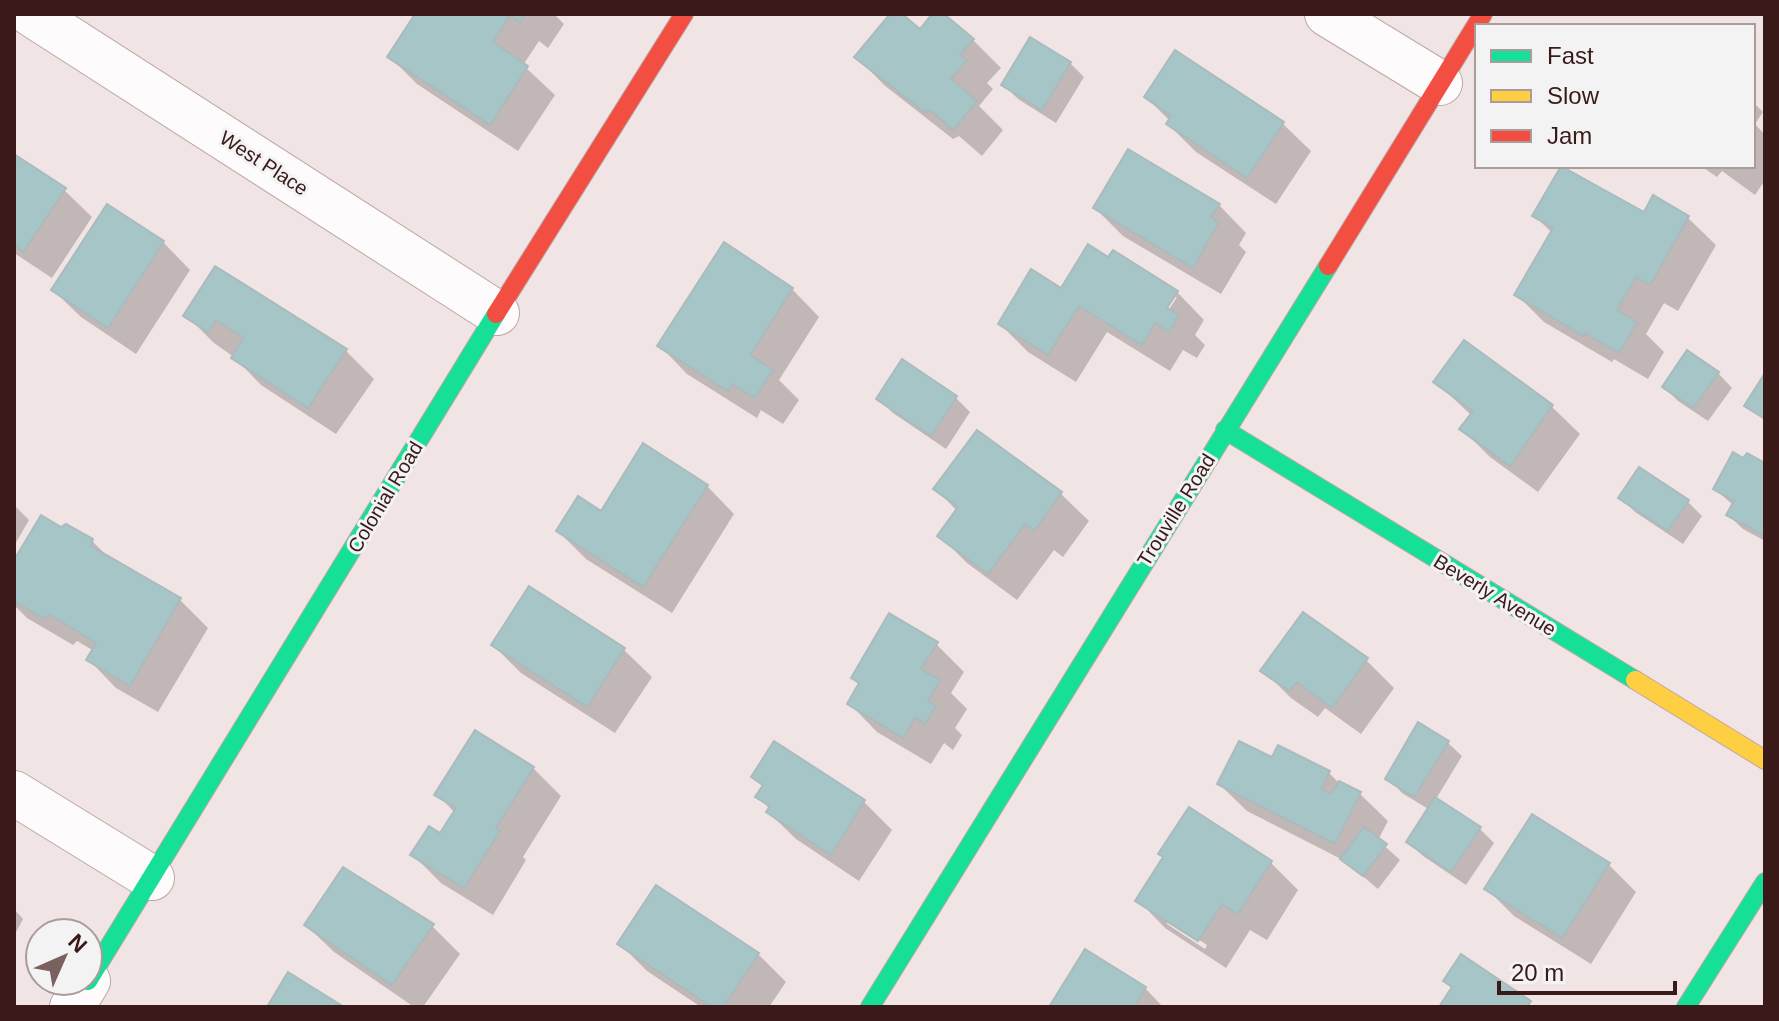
<svg xmlns="http://www.w3.org/2000/svg" width="1779" height="1021" viewBox="0 0 1779 1021" font-family="Helvetica,sans-serif">
	<rect width="100%" height="100%" fill="#f0e5e4"/>
	<path fill="#0003" fill-rule="evenodd" d="M418 14H554L564 24 548 48 539 41 523 65 555 95 518 151 417 84 390 57Z
		M893 14H899L920 31 935 14H941L973 40 1001 68 987 83 993 89 979 106 1003 130 982 156 959 136 953 139 884 85 857 57Z
		M1175 53 1283 124 1311 151 1276 204 1196 152 1168 124 1170 121 1146 97Z
		M1070 63 1084 77 1056 123 1018 99 1004 85Z
		M1753 102 1763 112 1755 124 1765 135V180L1755 195 1722 171 1717 177 1701 166H1753Z
		M14 156 64 190 92 217 52 278 14 253Z
		M1654 198 1688 218 1716 245 1678 311 1664 303 1646 334 1664 352 1648 379 1614 359 1612 362 1544 322 1516 294 1552 233 1535 216 1645 215Z
		M1219 205 1246 233 1239 245 1246 252 1221 294 1123 236 1095 208Z
		M163 242 190 270 136 354 81 317 53 290Z
		M1109 260 1177 292 1204 320 1195 335 1205 345 1197 358 1183 350 1170 371 1107 332 1076 382 1028 352 1000 324ZM1172 297H1177L1164 317 1160 315Z
		M215 269 346 351 374 379 336 434 261 385 234 357 214 343 186 315Z
		M792 289 819 317 779 380 799 400 783 424 761 410 757 418 687 374 660 346Z
		M1464 343 1552 407 1580 434 1538 492 1490 457 1462 429 1472 416 1436 382Z
		M903 362 956 398 970 412 946 449 893 413 879 399Z
		M1718 373 1732 388 1708 421 1678 401 1664 387Z
		M977 433 1061 494 1089 521 1063 557 1054 550 1017 600 967 563 939 535 957 511 936 489Z
		M1765 465V541L1743 529 1728 515 1733 505 1715 489Z
		M707 486 734 514 672 613 586 559 558 531 601 514Z
		M1621 498 1688 502 1702 516 1683 544 1635 512Z
		M14 505 29 520 14 546Z
		M61 529 92 541 110 559 180 600 208 628 158 712 116 688 89 660 94 651 77 641 73 645 27 618 14 605V564Z
		M936 644 964 672 951 693 967 709 955 728 962 735 953 750 944 743 931 764 877 732 850 704Z
		M493 645 624 650 652 677 615 733 521 673Z
		M1366 660 1394 688 1361 734 1325 708 1318 717 1291 698 1263 670Z
		M1447 742 1462 756 1436 799 1479 828 1494 843 1466 885 1423 856 1408 842 1430 810 1402 793 1388 778Z
		M775 744 864 802 892 830 859 881 796 839 768 812 770 809 757 797 764 788 753 777Z
		M1273 760 1329 773 1340 784 1360 794 1388 821 1378 840 1400 860 1378 889 1345 861 1247 811 1219 784Z
		M533 768 561 796 523 857 526 860 493 915 441 883 413 855 440 836 455 813 437 794Z
		M1271 863 1298 890 1267 940 1250 930 1226 968 1165 928 1138 900ZM1167 919 1207 945 1205 949 1167 924Z
		M1608 864 1636 892 1591 964 1514 916 1487 889Z
		M14 909 23 919 14 936Z
		M306 925 432 926 460 954 423 1007H414L334 952Z
		M620 944 758 954 786 982 769 1007H701L647 971Z
		M1145 988 1163 1007H1051Z"/>
	<path fill="#a6c5c7" stroke="#aabbbd" stroke-width="2" d="M415 14H525L520 22 510 15 493 42 528 66 490 125 387 57Z
		M890 14H902L920 29 932 14H944L974 39 960 55 967 60 951 79 977 101 953 130 930 110 924 112 854 57Z
		M1030 37 1071 62 1042 110 1001 85Z
		M1175 50 1284 122 1247 178 1166 124 1171 116 1144 97Z
		M1128 149 1220 204 1211 217 1219 222 1193 268 1093 208Z
		M14 154 66 188 23 252 14 245Z
		M1561 166 1644 212 1653 195 1689 216 1650 285 1636 277 1617 310 1637 322 1619 353 1585 333 1584 336 1514 295 1553 228 1532 216Z
		M107 204 164 241 108 328 51 290Z
		M724 242 793 288 750 355 773 370 755 398 732 384 728 391 657 346Z
		M1088 244 1108 257 1113 250 1178 291 1167 308 1179 315 1169 332 1155 323 1142 345 1079 306 1048 355 998 324 1031 269 1061 288Z
		M215 266 347 349 308 408 231 358 244 338 216 320 208 332 183 316Z
		M1464 340 1553 405 1510 466 1459 429 1473 411 1433 382Z
		M1687 350 1719 372 1693 408 1662 387Z
		M902 359 957 396 931 436 876 399Z
		M1765 373V419L1744 406Z
		M977 430 1062 492 1034 531 1025 524 988 574 937 536 958 507 933 489Z
		M643 443 708 485 643 587 556 531 578 496 601 511Z
		M1733 452 1743 458 1747 453 1765 463V531L1763 535 1726 515 1734 501 1713 489Z
		M1639 467 1689 500 1668 531 1618 498Z
		M41 515 61 527 66 524 93 539 91 546 181 598 130 686 86 660 96 643 49 614 44 619 14 601V560Z
		M529 586 625 648 587 707 491 645Z
		M1303 612 1368 658 1332 708 1297 682 1289 691 1260 671Z
		M889 613 938 642 921 669 940 680 928 701 936 706 925 724 915 717 903 738 847 704 859 683 851 678Z
		M1418 722 1449 741 1414 797 1385 779Z
		M475 730 534 767 496 828 500 831 464 888 410 855 429 826 440 833 456 808 434 795Z
		M774 741 865 800 831 855 766 812 770 806 755 797 763 785 751 777Z
		M1239 741 1272 757 1278 745 1330 771 1321 789 1331 794 1339 781 1361 792 1335 844 1217 784Z
		M1435 797 1481 827 1451 872 1406 842Z
		M1189 807 1272 861 1238 914 1222 904 1198 941 1135 901 1163 857 1158 854Z
		M1532 814 1610 863 1562 938 1484 889Z
		M1364 827 1387 844 1363 876 1340 859Z
		M343 867 434 924 392 985 304 925Z
		M656 885 759 953 723 1007H712L617 944Z
		M1085 949 1146 987 1134 1007H1049Z
		M1461 954 1531 1001 1527 1007H1439L1452 987 1443 981Z
		M288 972 344 1007H267Z"/>
	<g fill="none" stroke-linecap="round" stroke-linejoin="round">
		<g stroke="#bca7a6" stroke-width="46">
			<path id="street" d="M31 14 497 313
				M1327 14 1440 83
				M14 793 152 878
				M72 1007 88 981"/>
		</g>
		<g stroke="#bca7a6" stroke-width="20">
			<path id="fast" d="M1225 430 1635 680
				M88 981 496 314
				M870 1007 1328 266
				M1686 1007 1765 882"/>
		</g>
		<g stroke="#bca7a6" stroke-width="20">
			<path id="slow" d="M1635 680 1765 760"/>
		</g>
		<g stroke="#bca7a6" stroke-width="20">
			<path id="jam" d="M1328 266 1483 14
				M496 314 684 14"/>
		</g>
		<use href="#street" stroke="#fdfbfb" stroke-width="44"/>
		<use href="#fast" stroke="#16e098" stroke-width="18"/>
		<use href="#slow" stroke="#ffcf43" stroke-width="18"/>
		<use href="#jam" stroke="#f24e42" stroke-width="18"/>
	</g>
	<g text-anchor="middle" stroke-width="6" stroke-linejoin="round" paint-order="stroke">
		<g font-size="20" fill="#3a1a18" stroke="#f3f3f3">
			<text transform="translate(264 163) rotate(33)" y="7">West Place</text>
			<text transform="translate(385 497) rotate(-59)" y="7">Colonial Road</text>
			<text transform="translate(1176 510) rotate(-58)" y="7">Trouville Road</text>
			<text transform="translate(1495 595) rotate(31)" y="7">Beverly Avenue</text>
		</g>
	</g>
	<rect width="1779" height="1021" fill="none" stroke="#3a1a18" stroke-width="32"/>
	<rect x="1475" y="24" width="280" height="144" fill="#f3f3f3" stroke="#a99c9b" stroke-width="2"/>
	<rect x="1491" y="50" width="40" height="12" fill="#16e098" stroke="#a99c9b" stroke-width="2"/>
	<text x="1547" y="64" font-size="24" fill="#3a1a18">Fast</text>
	<rect x="1491" y="90" width="40" height="12" fill="#ffcf43" stroke="#a99c9b" stroke-width="2"/>
	<text x="1547" y="104" font-size="24" fill="#3a1a18">Slow</text>
	<rect x="1491" y="130" width="40" height="12" fill="#f24e42" stroke="#a99c9b" stroke-width="2"/>
	<text x="1547" y="144" font-size="24" fill="#3a1a18">Jam</text>
	<g transform="translate(64 957) rotate(45)"><circle r="38" fill="#f3f3f3" stroke="#a99c9b" stroke-width="2"/>
	<path d="M0-6L14 30L0 20L-14 30Z" fill="#7a615f"/>
	<text y="-12" font-size="22" font-weight="bold" text-anchor="middle" fill="#3a1a18">N</text>
	</g>
	<path d="M1499 981v12h176v-12" fill="none" stroke="#3a1a18" stroke-width="4"/>
	<text x="1511" y="981" font-size="24" fill="#3a1a18" stroke="#f3f3f3" stroke-width="6" paint-order="stroke">20 m</text>
</svg>
